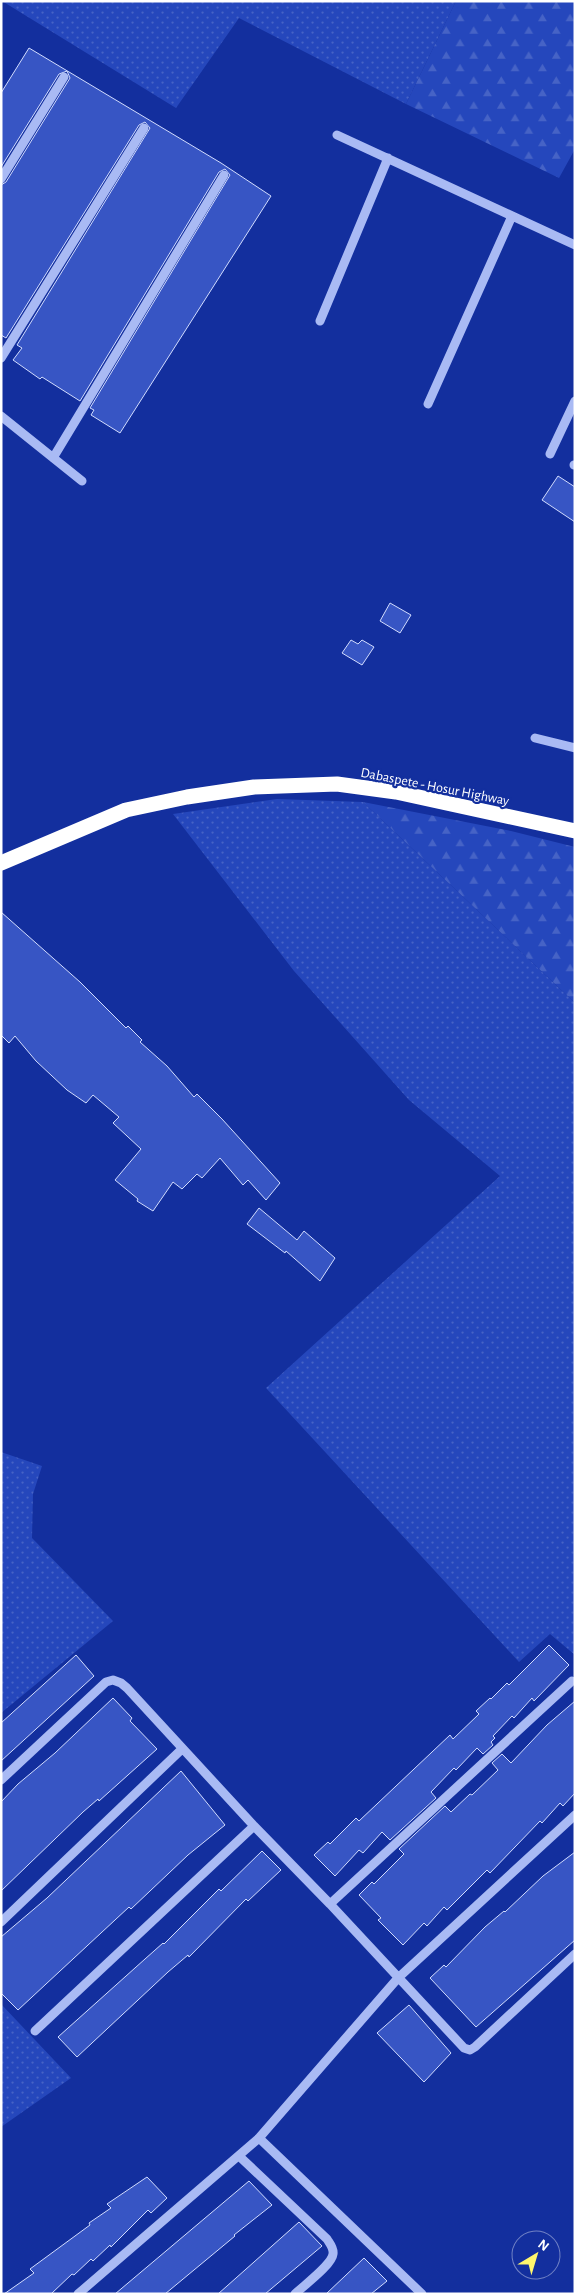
<svg xmlns="http://www.w3.org/2000/svg" width="576" height="2295" viewBox="0 0 576 2295" font-family="'Alegreya Sans',sans-serif">
	<defs>
		<pattern id="grass-dots" width="8" height="8" patternUnits="userSpaceOnUse" patternTransform="scale(1.25)"><rect width="8" height="8" fill="#2547bc"/><path d="M2 2h.1M6 6h.1" fill="none" stroke="#4663c6" stroke-width="1.8" stroke-linecap="round"/></pattern>
		<pattern id="forest-firs" width="22" height="20" patternUnits="userSpaceOnUse" patternTransform="scale(1.25)"><rect width="22" height="20" fill="#2547bc"/><path d="M5 1l3.5 6h-7zM16 11l3.5 6h-7z" fill="#4663c6"/></pattern>
	</defs>
	<rect width="100%" height="100%" fill="#132f9e"/>
	<path fill="url(#grass-dots)" d="M2 1H456L406 104 239 18 176 108Z
		M277 799 363 802 575 1003V1655L550 1634 519 1662 266 1388 500 1176 409 1100 294 971 173 814Z
		M1 1452 42 1466 33 1494 32 1538 113 1621 1 1713Z
		M1 2004 71 2078 1 2127Z"/>
	<path fill="url(#forest-firs)" d="M456 1H575V149L559 178 406 104Z
		M363 802 511 831 575 847V1003Z"/>
	<path fill="#3755c4" stroke="#d2dcfe" d="M29 48 221 163 271 196 120 433 91 415 94 410 90 408 230 175 225 169 219 172 80 401 42 377 40 379 13 360 22 348 17 345 150 128 145 122 139 125 6 338 1 335V185L6 182 70 78 67 71 59 74 1 167V93Z
		M558 476 575 487V522L542 500Z
		M390 603 411 615 400 633 380 621Z
		M351 640 358 644 362 640 374 647 362 665 342 653Z
		M1 912 80 982 126 1028 128 1026 142 1040 140 1042 167 1066 194 1097 197 1094 222 1119 280 1183 266 1200 248 1180 243 1185 220 1158 202 1178 197 1174 182 1189 173 1182 153 1211 137 1201 138 1199 115 1180 141 1149 113 1123 119 1117 93 1095 86 1103 67 1090 36 1061 15 1036 9 1043 1 1035Z
		M259 1208 297 1240 304 1231 335 1258 320 1281 286 1251 285 1253 247 1224Z
		M549 1645 569 1665 534 1701 532 1698 514 1718 512 1716 493 1736 495 1738 491 1742 493 1745 483 1754 477 1748 456 1770 454 1768 431 1792 436 1798 390 1840 382 1832 363 1853 359 1850 335 1876 314 1855 328 1842 330 1844 356 1818 359 1821 450 1735 453 1739 479 1714 476 1711 490 1698 491 1699 507 1683 509 1685Z
		M76 1655 94 1676 1 1761V1723Z
		M113 1698 132 1718 130 1721 157 1749 99 1801 98 1799 83 1812 1 1891V1802L18 1784 55 1753Z
		M575 1701V1793L563 1806 560 1803 542 1823 540 1821 490 1873 487 1870 447 1910 444 1907 427 1926 424 1923 403 1945 378 1920 381 1918 359 1895 372 1882 374 1884 404 1854 399 1849 445 1806 451 1812 470 1794 472 1795 498 1770 492 1763 502 1754 511 1763 547 1725Z
		M181 1771 225 1825 188 1855 131 1909 129 1907 18 2010 1 1993V1937L47 1898Z
		M262 1851 281 1870 248 1901 246 1899 189 1957 188 1955 168 1972 77 2057 58 2037 145 1959 163 1943 164 1944 219 1889 221 1891Z
		M575 1852V1940L476 2027 430 1978 444 1965 446 1967 485 1927 504 1911 505 1912 543 1876Z
		M409 2005 451 2053 424 2082 377 2033Z
		M147 2177 167 2198 151 2213 148 2210 111 2247 110 2245 93 2261 91 2259 74 2275 72 2274 51 2294H4L34 2273 30 2269 90 2225 89 2223 111 2208 107 2204Z
		M249 2181 272 2205 234 2235 235 2236 165 2294H115Z
		M299 2222 322 2246 265 2294H218Z
		M364 2258 387 2281 371 2294H326Z"/>
	<g fill="none" stroke-linecap="round" stroke-linejoin="round">
		<path stroke="#a9baf4" stroke-width="9" d="M337 135 575 245
			M1 179 64 77
			M320 321 388 158
			M1 358 144 128
			M428 404 512 216
			M1 416 82 481
			M550 454 575 401
			M53 458 224 175
			M574 465H575
			M535 738 575 748
			M1 1780 106 1682 113 1680 121 1683 127 1688 254 1826 330 1904 464 2048 470 2050 475 2047 575 1954
			M330 1904 572 1681
			M1 1922 182 1749
			M35 2031 254 1826
			M259 2138 422 2294
			M239 2156 327 2239C330 2244 334 2248 333 2254 332 2265 303 2286 295 2294
			M78 2294 259 2138 398 1978 575 1815"/>
		<path stroke="#fff" stroke-width="15" d="M1 863 126 810 187 797 254 787 337 784 396 792 575 831"/>
	</g>
	<g text-anchor="middle" stroke-width="4.5" stroke-linejoin="round" paint-order="stroke">
		<g font-size="14" fill="#fff" stroke="#132f9e">
			<text transform="translate(435 786) rotate(11)" y="5">Dabaspete - Hosur Highway</text>
		</g>
	</g>
	<rect width="576" height="2295" fill="none" stroke="#ffffff" stroke-width="5"/>
	<g transform="translate(536 2255) rotate(38)"><circle r="24" fill="#132f9e" stroke="#7182c5"/>
	<path d="M0-4L9 19L0 12L-9 19Z" fill="#fff66d"/>
	<text y="-8" font-size="14" font-weight="bold" text-anchor="middle" fill="#ffffff">N</text>
	</g>
</svg>
